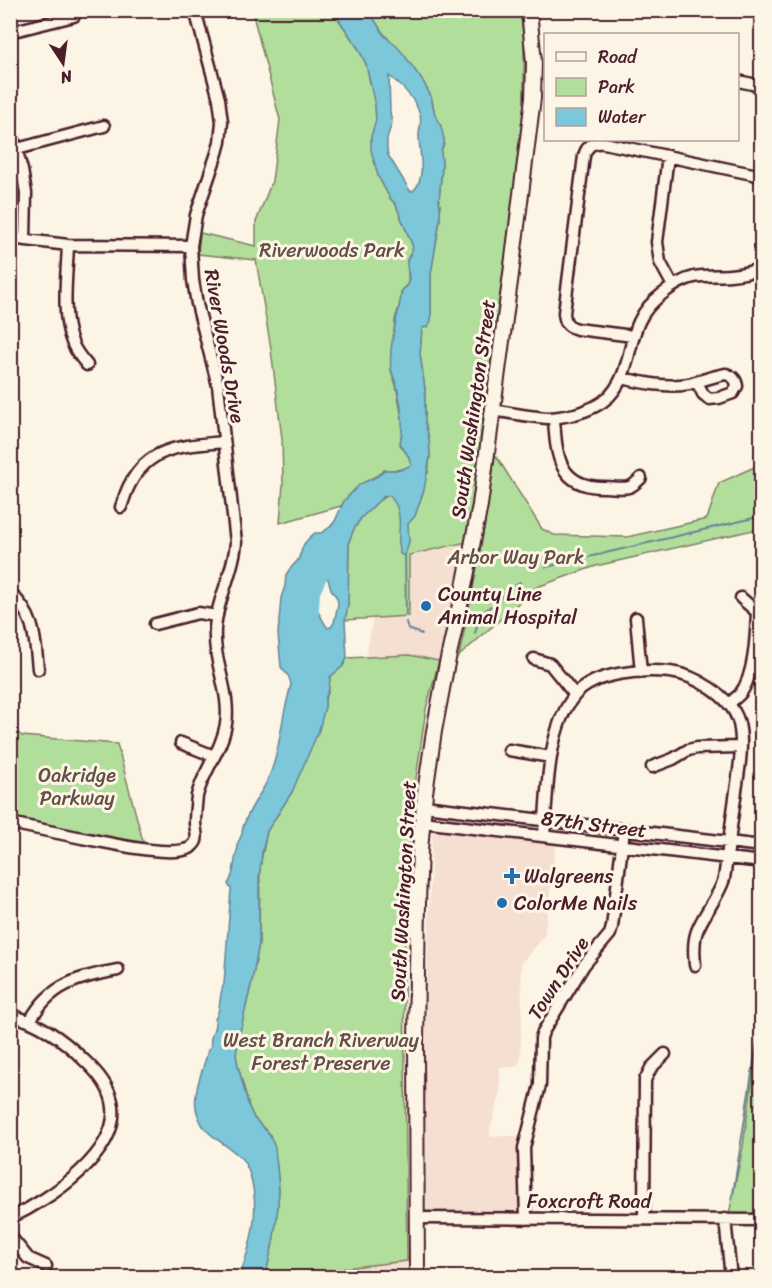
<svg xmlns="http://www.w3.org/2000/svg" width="772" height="1288" viewBox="0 0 772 1288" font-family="Sriracha,sans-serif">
	<rect width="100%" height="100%" fill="#fcf5e5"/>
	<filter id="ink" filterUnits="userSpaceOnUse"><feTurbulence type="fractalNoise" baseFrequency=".0167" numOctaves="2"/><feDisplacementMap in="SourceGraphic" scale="12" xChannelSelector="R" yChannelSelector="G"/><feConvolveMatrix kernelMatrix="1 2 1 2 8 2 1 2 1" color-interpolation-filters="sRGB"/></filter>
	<g filter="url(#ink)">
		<path fill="#f5dfd0" d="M467 542 439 661 409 655 366 657 373 618 409 615V555Z
			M436 828 556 844 544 937 521 963 522 1010 520 1063 514 1067H500V1095L490 1130V1136H521L519 1149 520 1217 426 1216 425 1094 426 1005 432 832Z
			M407 1261 408 1277H344V1268Z"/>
		<path fill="#b2de9c" stroke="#7e7e64" stroke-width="1.5" d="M252 11H333L358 48 366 64 375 105 376 120 371 137 378 176 390 198 396 205 413 247C412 253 409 255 407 260 407 262 408 264 408 265 407 278 412 282 401 292V300L395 320 391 370 396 385 403 424 400 444 409 457 411 465C402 471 396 469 387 470 381 471 379 475 374 477 360 484 349 493 341 506L280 523 283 484 282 439 271 349 256 260 198 254 200 233 256 246V222L272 181 280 120Z
			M369 11H520L524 41V114L467 542 409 555V616L345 620 348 604 349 541 354 529 361 518 378 501 428 473 430 457 429 439 425 422V389L420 354 422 327 431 320V274L440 219V206L439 201 442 166 441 151 444 139 435 115 431 96 396 45C383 37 377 23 369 11Z
			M495 454 542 529 554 535 627 537 707 519 719 483 761 464V535L753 530 596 566 537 587 459 656C473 589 487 522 495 454Z
			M409 655 439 661 426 709 411 814 409 838 404 967 407 1261 344 1268V1277H265L273 1243 277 1216 279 1190 277 1167 270 1135 254 1118 249 1107 238 1066 236 1055 238 1040 252 981 259 943 260 867 267 831 292 792 325 707V699L328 693 330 677 343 666 347 658Z
			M10 727 22 736 117 744 144 845 11 819Z
			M761 1019V1214H729L743 1146Z"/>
		<path fill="#7bc8da" stroke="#678494" stroke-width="1.5" fill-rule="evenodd" d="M333 11H369L384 35 390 41 396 45 405 56 424 83 431 97 435 115 441 126 444 139V144L441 151 442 166 439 201 440 206V219L431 274V320L428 327 422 328 420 354 425 389V422L429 439 430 457 424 490 415 516 408 524 409 542 405 556 400 554C400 547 398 540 399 533 400 519 400 506 389 495L383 497 361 518 354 529 349 541 348 605 345 620 347 658 343 666 330 677 329 689 325 699V707L319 730 292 792 267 831 262 853 259 879V943L252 981 238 1040 236 1055 238 1066 249 1107 254 1118 270 1135 275 1148 277 1167 279 1190 277 1216 273 1243 265 1277H239C251 1246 260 1212 251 1179 249 1170 245 1161 238 1155 220 1139 201 1135 196 1108 193 1089 204 1069 208 1050L211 1046C208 1037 217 1029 215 1019 222 1010 218 995 224 984L231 889 228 884C236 873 233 860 238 848L237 845 242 834C242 823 254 803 261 792 274 772 278 748 282 725 284 711 288 698 291 684L289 677 281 667 278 634 281 598 285 586 286 575 289 570 298 560 304 544 310 537 315 533H321L330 527 335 521 344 501 360 484 378 476 384 470H401L411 465 409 457 400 444C405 424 401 402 396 383 394 378 392 374 391 369 388 344 399 314 402 290 405 288 408 287 409 282 410 277 406 268 407 261 409 255 412 253 413 247L396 205 390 198 378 176 371 150V137L376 120 375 105 366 64 358 48ZM389 76C401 85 414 98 419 112 423 120 419 127 419 136 419 152 427 179 413 191H410L388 155 387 149V138L392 123 390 112ZM324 577 328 579 331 589 337 598 338 604 334 623 331 627 328 628C324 624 323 620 320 615 318 611 314 607 312 602 309 593 315 581 324 577Z"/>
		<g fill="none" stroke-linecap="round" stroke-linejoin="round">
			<path stroke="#678494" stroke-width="2" d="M405 554 406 614
				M546 567 762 516
				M406 622 408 629 422 634
				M475 633 480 615 520 582
				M732 1200 762 1010"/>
			<path stroke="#7bc8da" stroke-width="14" d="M311 621 313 592 325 565"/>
			<g stroke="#4a1f2b" stroke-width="15">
				<path id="minor" d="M10 32 74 16
					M738 81 762 86
					M10 126 22 170 26 193 25 240
					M17 149 104 126
					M668 156 657 242 660 262 673 286
					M10 238 68 245 191 246
					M68 245C67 274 61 315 72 342 75 351 81 358 87 365
					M633 336 577 329C567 326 565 323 564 313L584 156C587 145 593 142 604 143L762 176
					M622 378C644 383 666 388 689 384 701 381 713 376 726 374 733 376 736 379 737 386L733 393 719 398 709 399 703 394 697 382
					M493 410C511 413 530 417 548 418 557 418 566 416 575 414 605 406 619 392 627 362 634 334 637 313 661 295 671 287 681 280 694 277 706 275 718 276 730 275 741 274 752 272 762 268
					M554 418C556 456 559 488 605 487 612 487 623 489 629 487 633 486 638 481 641 478
					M121 507C124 499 126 491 130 484 150 445 185 446 224 442
					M10 593C35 615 35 638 38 669
					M636 618 641 672
					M155 624 198 613 217 616
					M534 659 550 664 575 695
					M729 704C733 700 737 697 740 694 755 675 756 635 757 612L741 598
					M181 743 214 756
					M509 750 551 757
					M652 767 673 759 688 750 697 748 740 747
					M424 806 762 846
					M422 822 762 862
					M10 823C34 828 58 833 82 838 106 842 169 858 190 848 192 846 195 844 196 841 198 836 195 828 195 823 195 814 196 805 197 796 203 771 222 750 226 724 231 692 213 663 215 630 216 601 234 573 236 542L218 386 197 304 193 280 191 246 196 215 217 153 220 142 222 122 219 99 195 10
					M544 836C547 794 547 728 575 695 595 672 642 669 670 672 695 675 730 696 738 720 745 743 738 775 735 798 731 825 728 852 724 879 718 898 704 913 697 931 693 942 694 954 695 965
					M10 1015C39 1022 63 1039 84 1060 96 1071 108 1084 112 1101 124 1151 49 1200 10 1218
					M30 1021C50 984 79 977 118 970
					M416 1218 762 1220
					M526 1219 524 1148 540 1085 541 1038 543 1032 584 965 610 934 612 927 624 830
					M644 1219 645 1080 651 1068 665 1054
					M725 1219 731 1278
					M10 1236 28 1258 46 1266"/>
			</g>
			<g stroke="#4a1f2b" stroke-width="18">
				<path id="major" d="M417 1278 416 1043 418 902 420 850 425 793 434 731 446 668 465 582 480 505 511 274 533 98 534 63 529 10"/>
			</g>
			<use href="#minor" stroke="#fcf5e5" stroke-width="10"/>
			<use href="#major" stroke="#fcf5e5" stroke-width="14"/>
		</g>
	</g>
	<g fill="#1f6fb2" stroke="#fcf5e5" stroke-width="2">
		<circle cx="426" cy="606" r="6"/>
		<path d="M509 867h6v6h6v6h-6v6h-6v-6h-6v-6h6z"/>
		<circle cx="502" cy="903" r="6"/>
	</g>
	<g text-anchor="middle" stroke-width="6" stroke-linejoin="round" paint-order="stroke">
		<g font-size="20" fill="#644f47" stroke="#fcf5e5">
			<text x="332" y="257">Riverwoods Park</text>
			<text x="516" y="564">Arbor Way Park</text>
			<text x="77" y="782">Oakridge<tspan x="77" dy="23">Parkway</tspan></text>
			<text x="321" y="1047">West Branch Riverway<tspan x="321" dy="23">Forest Preserve</tspan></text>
		</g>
		<g font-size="20" fill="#4a1f2b" stroke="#fcf5e5">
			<text transform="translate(225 346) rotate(80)" y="7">River Woods Drive</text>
			<text transform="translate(473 409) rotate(-82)" y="7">South Washington Street</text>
			<text transform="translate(594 824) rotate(7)" y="7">87th Street</text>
			<text transform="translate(403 891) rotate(-87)" y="7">South Washington Street</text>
			<text transform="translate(558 978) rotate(-57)" y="7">Town Drive</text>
			<text x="589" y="1208">Foxcroft Road</text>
		</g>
		<g font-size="20" fill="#4a1f2b" stroke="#fcf5e5" text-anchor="start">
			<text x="438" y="601">County Line<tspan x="438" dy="23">Animal Hospital</tspan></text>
			<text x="524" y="883">Walgreens</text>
			<text x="514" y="910">ColorMe Nails</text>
		</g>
	</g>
	<rect width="772" height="1288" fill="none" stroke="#fcf5e5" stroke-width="36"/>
	<rect x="18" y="18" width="736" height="1252" fill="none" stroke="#4a1f2b" stroke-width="2" filter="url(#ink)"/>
	<rect x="544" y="33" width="195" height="108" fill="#fcf5e5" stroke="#b59f9b" stroke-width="1.5"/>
	<rect x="556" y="52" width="30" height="9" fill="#fcf5e5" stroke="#b59f9b" stroke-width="1.5"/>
	<text x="598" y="63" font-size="18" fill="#4a1f2b">Road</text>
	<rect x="556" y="78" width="30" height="18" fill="#b2de9c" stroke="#b59f9b" stroke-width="1.5"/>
	<text x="598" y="93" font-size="18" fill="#4a1f2b">Park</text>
	<rect x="556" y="108" width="30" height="18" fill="#7bc8da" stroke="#b59f9b" stroke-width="1.5"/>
	<text x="598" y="123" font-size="18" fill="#4a1f2b">Water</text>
	<g transform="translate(63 63) rotate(167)" stroke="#fcf5e5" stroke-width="4.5" paint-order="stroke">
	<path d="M0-4.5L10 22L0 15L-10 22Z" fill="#4a1f2b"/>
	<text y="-9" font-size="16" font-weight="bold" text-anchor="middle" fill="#4a1f2b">N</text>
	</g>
</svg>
